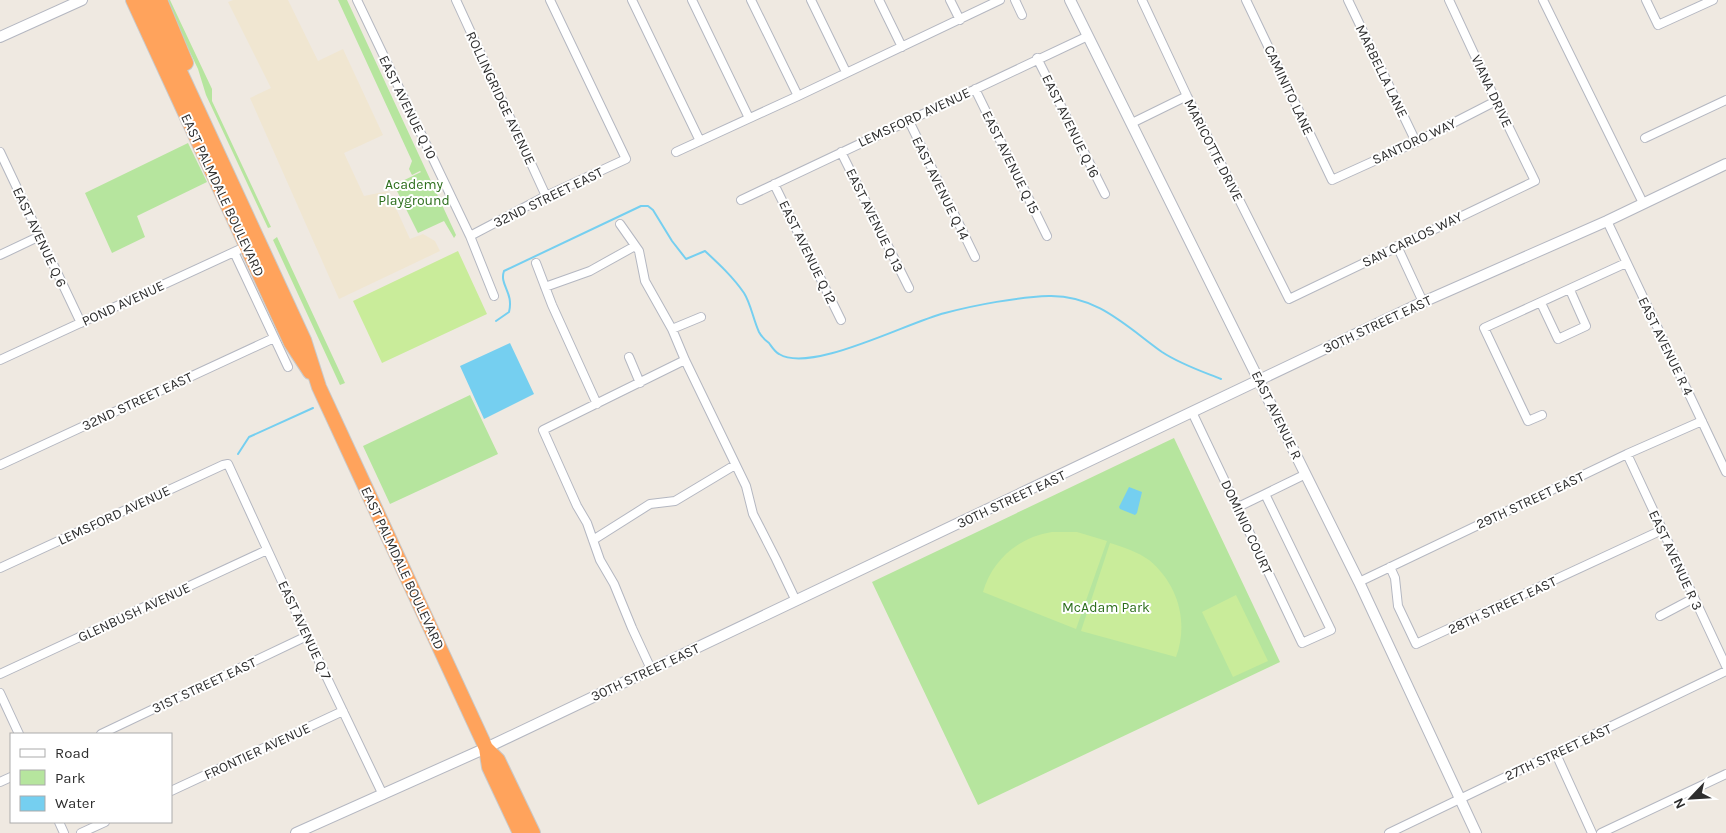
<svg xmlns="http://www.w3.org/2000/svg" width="1726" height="833" viewBox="0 0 1726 833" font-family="Karla,sans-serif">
	<rect width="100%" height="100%" fill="#efe9e1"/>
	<path fill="#f0e6d1" d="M233 0H288L318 61 343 49 383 135 344 153 364 196 388 191 410 239 423 234 435 241 440 251 339 299 250 98 271 88 228 2Z"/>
	<path fill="#b6e59e" d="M165 0H170L212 89V101L271 227 268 228 206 95 198 69Z
		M338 0H347L456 235 454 238 444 221 418 233 394 185 421 172 420 171 412 175 409 169 412 161Z
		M188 143 207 182 137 216 145 237 112 253 85 193Z
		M277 237 345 383 340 385 273 240Z
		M470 395 498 454 390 504 363 446Z
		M1174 438 1280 662 978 805 872 582Z"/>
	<path fill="#c9ec9a" d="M458 251 487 314 382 363 353 301Z
		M1052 532H1077L1107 541 1076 629 983 592C992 560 1019 537 1052 532Z
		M1110 543C1123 547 1138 552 1149 560 1178 584 1189 622 1176 657L1081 631Z
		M1236 595 1268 661 1233 677 1202 612Z"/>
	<path fill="#75cff0" d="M510 343 534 394 484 419 460 366Z
		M1129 487 1142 492 1137 513 1135 515 1120 509 1119 507Z"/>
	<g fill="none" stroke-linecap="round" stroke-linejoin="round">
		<path stroke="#75cff0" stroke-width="2" d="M496 321 509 312C514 292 499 285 504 271L641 206H648L653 210 672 241 686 259 705 251C719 264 733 277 744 293 751 304 753 319 759 332 761 336 765 340 769 343 772 347 775 352 779 354 811 374 908 322 945 313 975 305 1018 297 1049 296 1097 295 1127 327 1162 352 1180 364 1201 371 1221 379
			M238 454 249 437 313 408"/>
		<g stroke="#b4b7c1" stroke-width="10">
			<path id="street" d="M357 0 470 236 494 296
				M456 0 546 196
				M632 0 700 141
				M692 0 749 118
				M751 0 798 96
				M811 0 846 72
				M879 0 902 47
				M950 0 960 20
				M1015 0 1022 15
				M1142 0 1187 96 1289 299 1535 181 1496 101 1449 0
				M1246 0 1332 180 1416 142 1496 101
				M1348 0 1416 142
				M1543 0 1643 203
				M1646 0 1658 25 1713 0
				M1037 58 1105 194
				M975 89 1047 236
				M908 119 975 257
				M1132 123 1187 96
				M1645 138 1726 100
				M0 152 81 323
				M676 152 798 96 1000 0
				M841 152 909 288
				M774 184 841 320
				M741 200 1088 36
				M1607 221 1726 472
				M620 224 639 251 645 281 672 329 685 360 746 486 753 514 776 559 796 601
				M470 236 546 196 626 159 550 0
				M1397 246 1423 302
				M234 252 288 367
				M0 255 40 236
				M536 263 552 305 597 404
				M545 287 590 271 635 246
				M1541 303 1558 339 1586 326 1570 290
				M672 329 701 317
				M629 357 640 383
				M0 360 247 246
				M1192 412 1302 643 1331 630 1265 494 1238 507
				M1542 415 1528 421 1484 328 1626 263
				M1627 454 1726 666
				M0 465 274 338
				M1265 494 1306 474
				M593 540 650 504 675 501 735 465
				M1390 567 1395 578 1398 606 1416 644 1662 530
				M0 568 223 465 228 464 307 636 383 795
				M1359 582 1627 454 1702 421
				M1660 616 1694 598
				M651 669 632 628 614 584 600 560 587 523 577 506 543 430 685 360
				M0 674 267 550
				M0 693 19 734
				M101 734 307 636
				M1556 754 1592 833
				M0 782 11 777
				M171 791 343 711
				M59 822 64 833
				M81 833 105 822
				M1389 833 1726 671
				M1601 833 1726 774"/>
		</g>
		<g stroke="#b4b7c1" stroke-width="12">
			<path id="secondary" d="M1070 0 1359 582 1476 833
				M0 37 82 0
				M296 833 486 748 1423 302 1607 221 1726 164"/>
		</g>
		<g stroke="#c9c9c9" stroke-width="16">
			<path id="highway" d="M133 0 291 343 310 372
				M147 0 304 340 319 387 486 748 489 767 520 833
				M160 0 186 63
				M486 748 498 760 533 833"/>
		</g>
		<use href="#street" stroke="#fff" stroke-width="8"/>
		<use href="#secondary" stroke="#fff" stroke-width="10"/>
		<use href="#highway" stroke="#ffa35c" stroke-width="14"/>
	</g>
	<g text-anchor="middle" stroke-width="4" stroke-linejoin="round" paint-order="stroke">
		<g font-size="14" fill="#2e2e2e" stroke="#fff">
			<text transform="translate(1382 71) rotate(64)" y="5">MARBELLA LANE</text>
			<text transform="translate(1289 90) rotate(65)" y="5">CAMINITO LANE</text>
			<text transform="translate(1492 91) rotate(65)" y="5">VIANA DRIVE</text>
			<text transform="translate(501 98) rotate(65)" y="5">ROLLINGRIDGE AVENUE</text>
			<text transform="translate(408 107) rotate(64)" y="5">EAST AVENUE Q 10</text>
			<text transform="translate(914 117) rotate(-25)" y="5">LEMSFORD AVENUE</text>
			<text transform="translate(1071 126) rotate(64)" y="5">EAST AVENUE Q 16</text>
			<text transform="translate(1414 141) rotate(-25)" y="5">SANTORO WAY</text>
			<text transform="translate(1214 150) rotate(63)" y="5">MARICOTTE DRIVE</text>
			<text transform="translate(1011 162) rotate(64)" y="5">EAST AVENUE Q 15</text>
			<text transform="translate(941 188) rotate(64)" y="5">EAST AVENUE Q 14</text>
			<text transform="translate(223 195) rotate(65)" y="5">EAST PALMDALE BOULEVARD</text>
			<text transform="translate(548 197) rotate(-26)" y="5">32ND STREET EAST</text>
			<text transform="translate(875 220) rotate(64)" y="5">EAST AVENUE Q 13</text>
			<text transform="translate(40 237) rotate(65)" y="5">EAST AVENUE Q 6</text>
			<text transform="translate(1412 239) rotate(-26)" y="5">SAN CARLOS WAY</text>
			<text transform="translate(808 252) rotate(64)" y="5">EAST AVENUE Q 12</text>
			<text transform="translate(123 303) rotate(-25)" y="5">POND AVENUE</text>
			<text transform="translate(1377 324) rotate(-25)" y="5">30TH STREET EAST</text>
			<text transform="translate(1666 346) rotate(64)" y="5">EAST AVENUE R 4</text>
			<text transform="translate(137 401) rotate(-25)" y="5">32ND STREET EAST</text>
			<text transform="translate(1277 415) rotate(64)" y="5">EAST AVENUE R</text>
			<text transform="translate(1011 499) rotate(-25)" y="5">30TH STREET EAST</text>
			<text transform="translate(1530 500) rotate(-25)" y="5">29TH STREET EAST</text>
			<text transform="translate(114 515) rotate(-25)" y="5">LEMSFORD AVENUE</text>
			<text transform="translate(1247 527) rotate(65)" y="5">DOMINIO COURT</text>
			<text transform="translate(1676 560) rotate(65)" y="5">EAST AVENUE R 3</text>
			<text transform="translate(403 568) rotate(65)" y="5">EAST PALMDALE BOULEVARD</text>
			<text transform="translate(1502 605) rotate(-25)" y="5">28TH STREET EAST</text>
			<text transform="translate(134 612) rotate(-25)" y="5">GLENBUSH AVENUE</text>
			<text transform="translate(305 630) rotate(65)" y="5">EAST AVENUE Q 7</text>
			<text transform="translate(645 672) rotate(-25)" y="5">30TH STREET EAST</text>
			<text transform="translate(204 685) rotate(-25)" y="5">31ST STREET EAST</text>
			<text transform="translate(257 751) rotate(-25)" y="5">FRONTIER AVENUE</text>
			<text transform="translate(1558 752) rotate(-25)" y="5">27TH STREET EAST</text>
		</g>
		<g font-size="14" fill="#2c6e1b" stroke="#fff">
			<text x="414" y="189">Academy<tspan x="414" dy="16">Playground</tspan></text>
			<text x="1106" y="612">McAdam Park</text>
		</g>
	</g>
	<rect x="10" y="733" width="162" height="90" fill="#ffffff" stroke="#ababab"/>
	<rect x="20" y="749" width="25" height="8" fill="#ffffff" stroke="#ababab"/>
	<text x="55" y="758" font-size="15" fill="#2e2e2e">Road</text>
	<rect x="20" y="770" width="25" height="15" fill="#b6e59e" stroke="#ababab"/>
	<text x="55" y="783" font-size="15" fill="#2e2e2e">Park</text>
	<rect x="20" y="796" width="25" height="15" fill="#75cff0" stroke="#ababab"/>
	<text x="55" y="808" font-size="15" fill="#2e2e2e">Water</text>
	<g transform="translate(1691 798) rotate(245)" stroke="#ffffff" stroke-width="4" paint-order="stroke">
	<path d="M0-4L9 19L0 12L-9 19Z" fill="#2e2e2e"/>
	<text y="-8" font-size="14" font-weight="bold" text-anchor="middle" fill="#2e2e2e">N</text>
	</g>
</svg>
